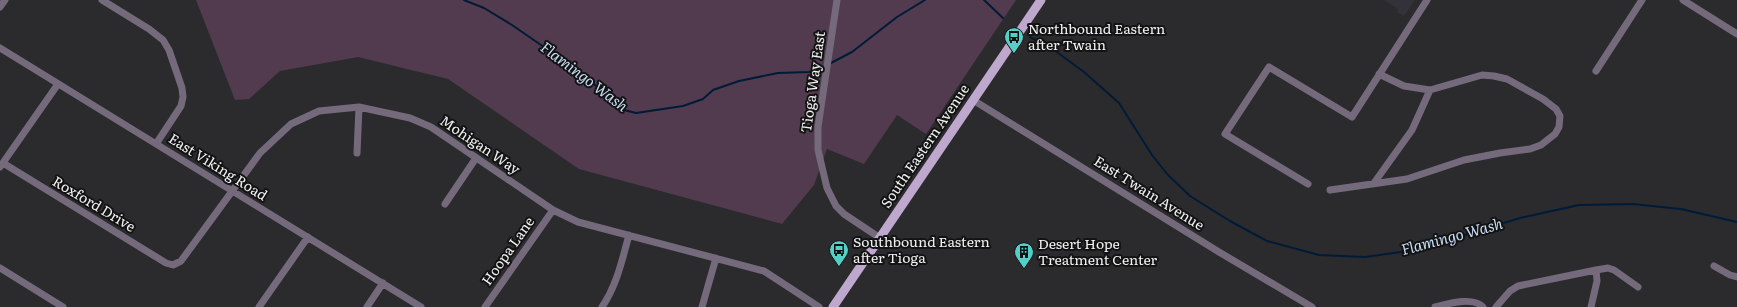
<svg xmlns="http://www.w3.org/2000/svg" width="1737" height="307" viewBox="0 0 1737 307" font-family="Literata,serif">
	<rect width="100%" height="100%" fill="#2b2b2d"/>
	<path fill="#33323a" d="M1384 0H1415L1404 16 1397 12 1398 9Z"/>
	<path fill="#523b4f" d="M196 0H1016L926 134 897 115 864 164 827 149 814 185 782 224 579 169 448 79 358 57 280 71 249 99 235 100Z"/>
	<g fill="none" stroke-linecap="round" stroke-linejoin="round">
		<path stroke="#001b38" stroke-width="2" d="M464 0 484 8 512 25 570 65 594 84 611 101 624 110 636 113 683 106 703 99 713 90 739 81 778 73 809 72 825 66
			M984 0 1003 18
			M1030 37 1054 50 1084 72 1119 103 1152 155 1168 175 1190 196 1230 221 1267 241 1319 255 1365 257 1415 250 1520 218 1579 205 1633 204 1681 209 1737 222
			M829 64 852 52 897 17 925 0"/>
		<path stroke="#746a7c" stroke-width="7" d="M102 0 149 29 163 40 169 50 182 88 183 97 181 106 156 144
			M837 0 818 127V150L827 188 836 206 844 214 880 238
			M1683 0 1737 34
			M0 7 5 0
			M0 48 421 307
			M1596 71 1642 0
			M973 100 1219 252 1312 307
			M357 153 359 107
			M3 163 166 263 173 265 181 261 260 153 291 124 319 111 359 107 410 118 431 127 553 210 578 222 764 271 819 307
			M0 167 58 84
			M1374 183 1412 130 1430 90
			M1308 184 1225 134 1269 67 1352 117 1427 0
			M1330 190 1407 179 1464 160 1500 153 1530 149 1541 145 1555 134 1559 127 1560 116 1556 109 1543 99 1507 79 1494 76 1482 75 1430 90 1404 86 1379 74
			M445 204 476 158
			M1714 266 1730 275 1737 277
			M0 268 63 307
			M259 307 308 237
			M367 307 383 283
			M485 307 553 210
			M602 307C617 285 622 260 629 235
			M702 307 716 258
			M1435 307C1447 304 1473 296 1483 307
			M1496 307 1510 291 1518 286 1596 270 1608 268 1614 270 1638 287
			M1591 307 1597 281 1596 270"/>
		<path stroke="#bea8cd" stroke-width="9" d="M833 307 1041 0"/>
	</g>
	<defs>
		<g id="bus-pin" transform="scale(1)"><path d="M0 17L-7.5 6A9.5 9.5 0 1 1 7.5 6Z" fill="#55cec5" stroke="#131314"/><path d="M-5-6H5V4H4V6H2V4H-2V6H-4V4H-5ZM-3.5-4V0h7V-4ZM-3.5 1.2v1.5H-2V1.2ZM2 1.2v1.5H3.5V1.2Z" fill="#111"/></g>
		<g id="building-pin" transform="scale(1)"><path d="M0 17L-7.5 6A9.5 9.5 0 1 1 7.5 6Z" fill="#55cec5" stroke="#131314"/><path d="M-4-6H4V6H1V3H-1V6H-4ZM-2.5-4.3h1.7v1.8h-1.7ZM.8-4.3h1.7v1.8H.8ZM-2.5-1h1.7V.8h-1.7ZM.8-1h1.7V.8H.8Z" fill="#111"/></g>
	</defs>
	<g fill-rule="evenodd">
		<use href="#bus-pin" x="1014" y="37"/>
		<use href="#bus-pin" x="839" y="250"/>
		<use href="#building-pin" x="1024" y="252"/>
	</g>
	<g text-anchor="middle" stroke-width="4" stroke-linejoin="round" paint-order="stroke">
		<g font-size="14" fill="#f1f1f2" stroke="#131314" text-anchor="start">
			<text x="1028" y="34">Northbound Eastern<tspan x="1028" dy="16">after Twain</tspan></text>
			<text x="853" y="247">Southbound Eastern<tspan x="853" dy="16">after Tioga</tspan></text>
			<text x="1038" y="249">Desert Hope<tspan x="1038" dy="16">Treatment Center</tspan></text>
		</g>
		<g font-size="14" fill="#f1f1f2" stroke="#131314">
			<text transform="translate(813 82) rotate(-82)" y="5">Tioga Way East</text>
			<text transform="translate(480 145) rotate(34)" y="5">Mohigan Way</text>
			<text transform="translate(925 146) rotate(-56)" y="5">South Eastern Avenue</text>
			<text transform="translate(218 167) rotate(32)" y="5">East Viking Road</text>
			<text transform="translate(1149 193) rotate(32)" y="5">East Twain Avenue</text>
			<text transform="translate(94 204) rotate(31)" y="5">Roxford Drive</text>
			<text transform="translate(508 251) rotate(-55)" y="5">Hoopa Lane</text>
		</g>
		<g font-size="15" font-style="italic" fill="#c7ddf4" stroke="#131314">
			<text transform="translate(584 77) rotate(37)" y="5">Flamingo Wash</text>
			<text transform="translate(1452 237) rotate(-15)" y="5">Flamingo Wash</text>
		</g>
	</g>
</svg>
